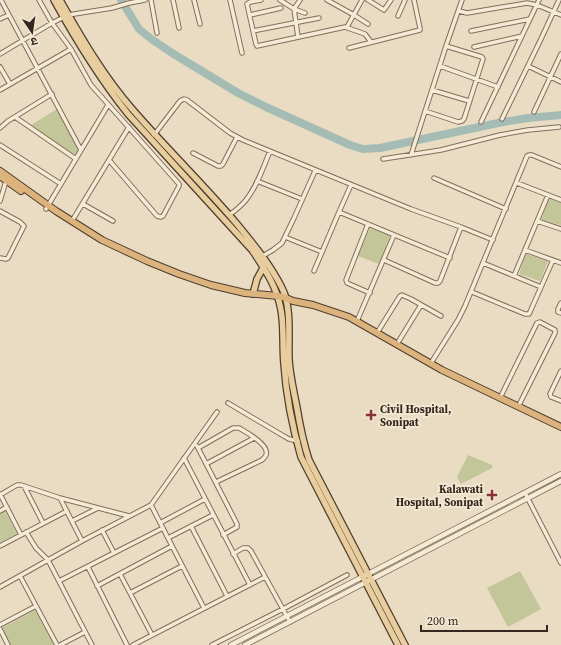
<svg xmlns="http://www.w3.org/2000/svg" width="561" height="645" viewBox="0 0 561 645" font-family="'Source Serif 4','Noto Sans Devanagari',serif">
	<rect width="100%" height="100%" fill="#e9dcc3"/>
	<path fill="#c2c698" d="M57 109 79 150 74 156 31 125Z
		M549 198 561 202V225L541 220Z
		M370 228 390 236 379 264 358 256Z
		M526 254 548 261 540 281 519 274Z
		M468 455 492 465V468L461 484 457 477Z
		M5 511 17 534 0 543V513Z
		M520 571 541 609 508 627 487 588Z
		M35 610 54 645H11L2 628Z"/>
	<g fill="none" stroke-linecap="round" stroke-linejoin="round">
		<path stroke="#a5bcb4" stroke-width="8" d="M121 0 139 29 150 38 172 53 238 93 266 107 350 145 363 149 380 148 503 122 528 118 561 115"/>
		<g stroke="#816e5c" stroke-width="5.5">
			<path id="minor" d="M1 0 81 150
				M39 0 52 23 71 49 91 85 179 184V186L163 216 161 217 157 216 109 160
				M151 0 157 33
				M173 0 179 28
				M194 0 200 24
				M230 0 242 53
				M261 0 250 2 247 4 256 44 257 46 345 27 365 34 371 42
				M280 0 294 9 305 13
				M327 0 354 15 368 24
				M368 0 384 10 391 0
				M459 11 467 13 527 3 537 5 561 15
				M250 15 281 8
				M398 16 405 0
				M0 19 9 15
				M347 27 362 0
				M253 31 319 18
				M471 31 530 19
				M298 37 294 9 300 0
				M474 47 522 36
				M349 48 420 30V28L414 0
				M0 54 52 23 68 15 112 8 129 3 145 0
				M440 66 498 87
				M528 66 561 82
				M0 67 10 84
				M0 90 71 49
				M432 90 469 101
				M425 111 458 122 462 121 464 119 483 59 482 57 446 46
				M534 112 561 54
				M15 117 76 159
				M502 119 541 39 559 0
				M481 122 539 0
				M0 128 8 121 52 94
				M154 135 180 101 184 99 187 100 230 133 243 140 411 209 461 227 493 240
				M0 145 61 184
				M193 153 218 166H221L223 164 237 137
				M411 155 447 43 462 0
				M383 159 441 150 500 135 528 130 559 127
				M434 178 506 209
				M257 181 302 199
				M517 183 561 200
				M0 201 6 181
				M83 204 113 221
				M46 209 108 105
				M0 211 20 222 24 226 8 258 6 259 0 258
				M339 212 450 258
				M229 215C235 211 241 206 246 200 257 186 263 168 270 151
				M72 221 129 127
				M537 221 561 229
				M368 224 346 280 347 283 370 293
				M285 237 322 252
				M525 250 561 263
				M261 257 273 250 282 243 294 218 315 171
				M384 260 435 283H438L440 281 461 227
				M483 263 541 287
				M314 271 339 212 351 185
				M514 276 548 195
				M472 292 525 314H529L530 312 553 260
				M561 303 558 309V312L561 313
				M357 321 394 235
				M377 333 400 296 402 295 411 299 441 316
				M397 344 421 305
				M431 363 458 320 465 306 527 156 529 155H532L561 167
				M561 371 550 394 551 397 561 401
				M500 398 537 323 540 322 555 330V333L518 407
				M228 403 282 435 289 439 298 441
				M197 446 237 524V527L223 535
				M198 448 233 428H239C246 432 270 445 266 455 266 456 263 459 262 460L216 482
				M184 458 250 585
				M206 464 254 438
				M24 486 43 523
				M525 493 561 563
				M0 494 21 535
				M0 495 17 485H21L60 498 129 516
				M60 498 82 541
				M151 505 204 608
				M0 511 7 507
				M72 521 98 508
				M160 523 205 499
				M191 526 227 596
				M102 530 114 553
				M26 532 36 548 48 560 92 645
				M168 538 213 515
				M0 546 67 511
				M233 554 243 548H248L251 551 290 622
				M88 567 127 645
				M120 574 152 635
				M20 576 57 645
				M59 581 163 528
				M97 586 172 546
				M0 587 48 560 82 541 151 505 217 412
				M130 593 182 566
				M0 625 36 606
				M0 629 8 645
				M60 645 85 632
				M133 645 265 577
				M212 645 283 609 347 575"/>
		</g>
		<g stroke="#816e5c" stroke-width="6">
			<path id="tertiary" d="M231 645 561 474
				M245 645 561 481"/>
		</g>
		<g stroke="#4f3d30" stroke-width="8">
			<path id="primary" d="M54 0C76 40 100 79 128 114L252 250C262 265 273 281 278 298 285 319 282 342 284 364 286 394 293 429 301 457L398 645
				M60 0C82 39 104 77 133 110 167 149 204 185 237 224 254 245 270 264 282 288 292 307 288 339 289 360 290 376 294 392 297 408 300 426 303 442 309 460L405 645
				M253 294 257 279 263 268"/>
		</g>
		<g stroke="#4f3d30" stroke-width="8">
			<path id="trunk" d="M0 171 56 211 102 240 147 261 179 274 211 285 245 293 278 296 286 298 293 301 313 305 349 317 442 370 561 427
				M0 176 21 191"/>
		</g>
		<use href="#minor" stroke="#f5ead5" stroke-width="3.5"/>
		<use href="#tertiary" stroke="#f5ead5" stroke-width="4.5"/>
		<use href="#primary" stroke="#e8ce9e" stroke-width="5.5"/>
		<use href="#trunk" stroke="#dcb37d" stroke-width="6"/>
	</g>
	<g fill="#8a3237" stroke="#f1e7d2" stroke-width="1.5">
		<path d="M369 409h4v4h4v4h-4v4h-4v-4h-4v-4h4z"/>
		<path d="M490 489h4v4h4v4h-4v4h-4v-4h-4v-4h4z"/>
	</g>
	<g text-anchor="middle" stroke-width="4" stroke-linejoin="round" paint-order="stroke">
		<g font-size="11" font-weight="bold" fill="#33271e" stroke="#f1e7d2" text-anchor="start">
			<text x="380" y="413">Civil Hospital,<tspan x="380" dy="13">Sonipat</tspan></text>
			<text x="483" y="493" text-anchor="end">Kalawati<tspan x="483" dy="13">Hospital, Sonipat</tspan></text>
		</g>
	</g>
	<g transform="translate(32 32) rotate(167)" stroke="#f1e7d2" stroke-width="3" paint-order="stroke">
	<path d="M0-3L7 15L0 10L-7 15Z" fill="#33271e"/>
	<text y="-6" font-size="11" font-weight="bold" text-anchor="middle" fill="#33271e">उ</text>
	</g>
	<path d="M421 625v6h126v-6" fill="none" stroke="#33271e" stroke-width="2"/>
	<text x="427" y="625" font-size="12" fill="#33271e" stroke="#f1e7d2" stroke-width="3" paint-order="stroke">200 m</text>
</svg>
